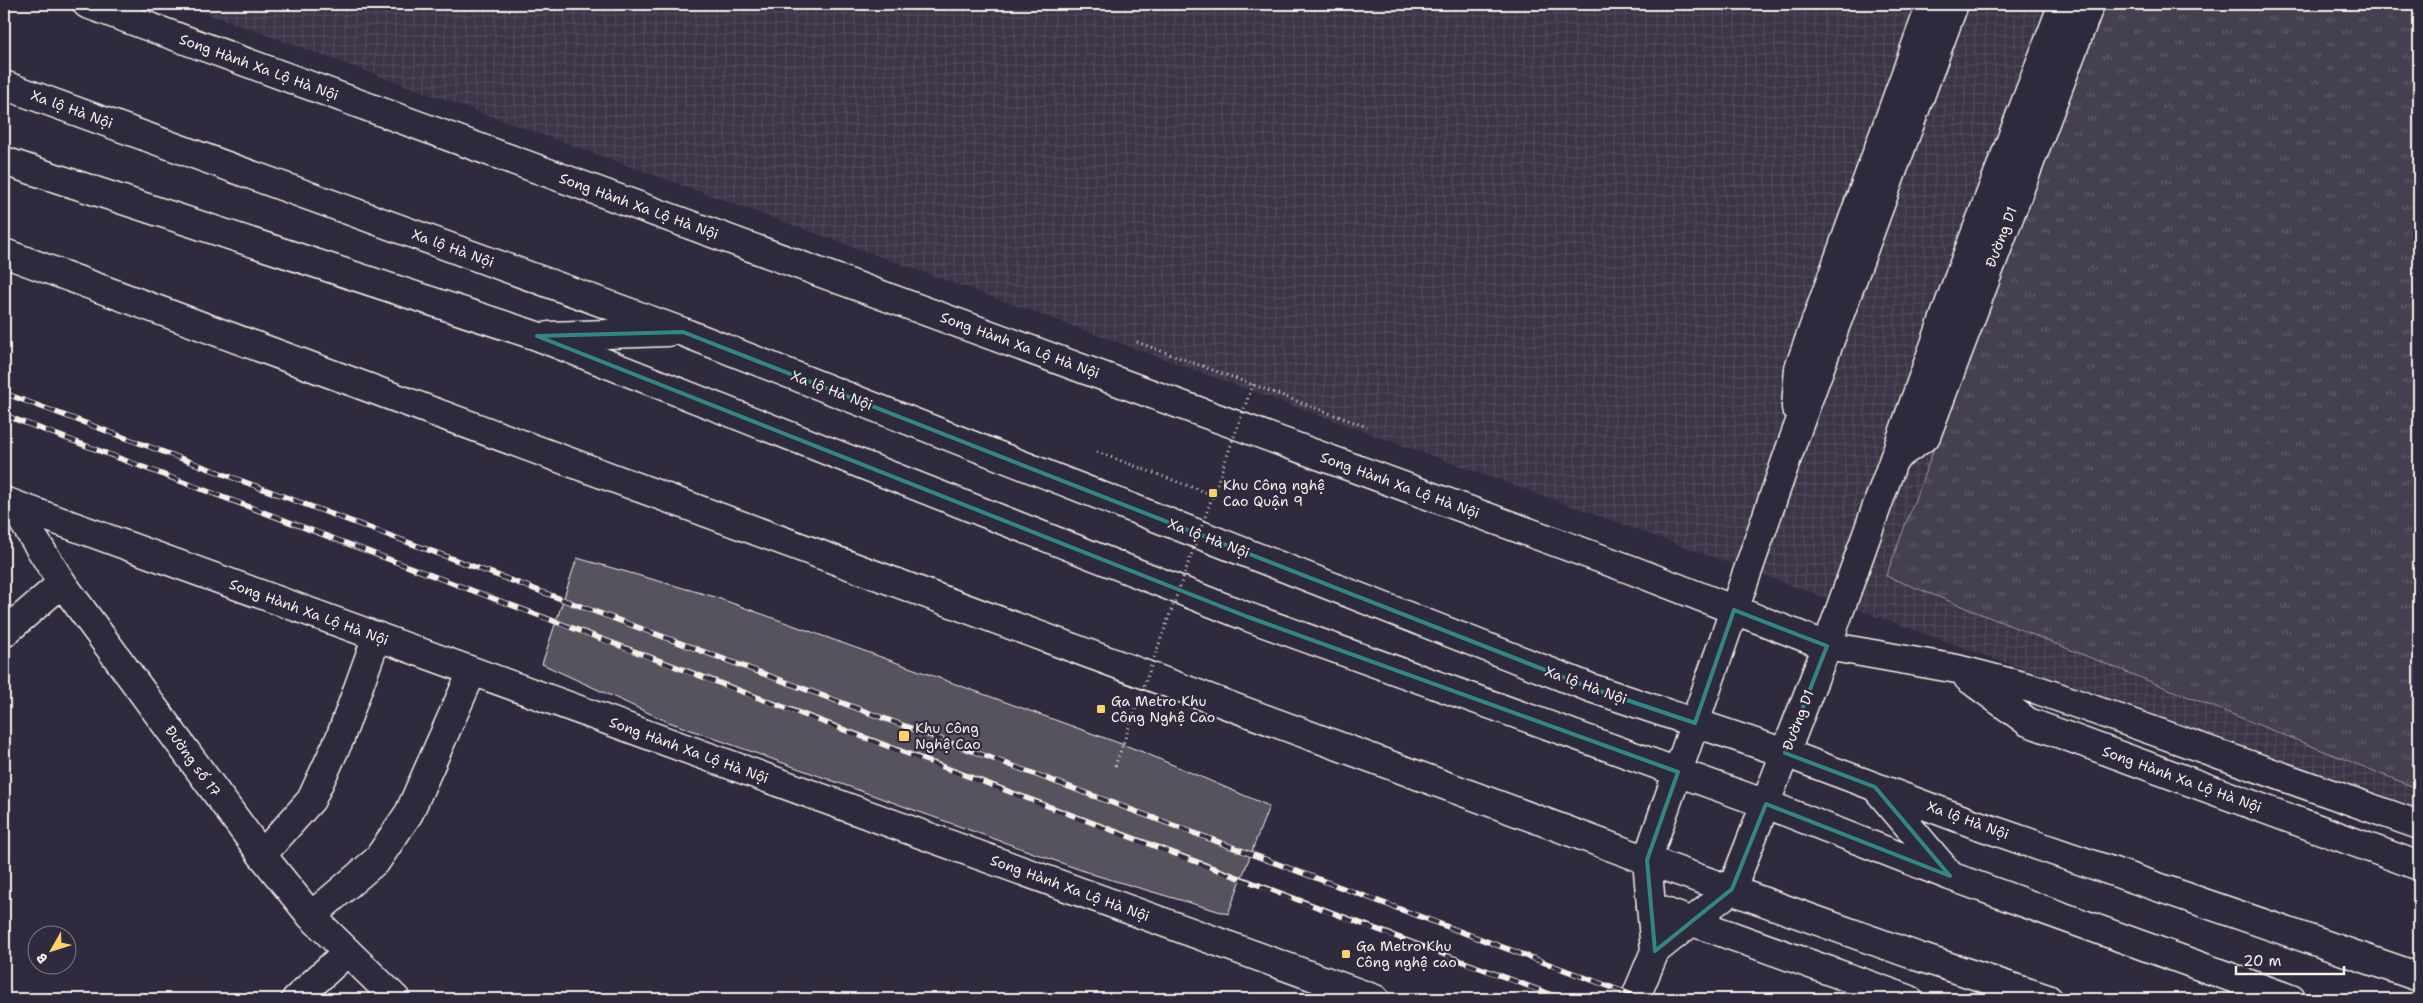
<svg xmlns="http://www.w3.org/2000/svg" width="2423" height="1003" viewBox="0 0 2423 1003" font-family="'Shantell Sans',sans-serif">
	<defs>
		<pattern id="industrial-grid" width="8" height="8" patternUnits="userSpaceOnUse" patternTransform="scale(1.25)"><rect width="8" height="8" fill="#3b3647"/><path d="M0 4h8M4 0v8" fill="none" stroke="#4e4a59"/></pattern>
		<pattern id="grass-tufts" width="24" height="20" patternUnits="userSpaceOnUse" patternTransform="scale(1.25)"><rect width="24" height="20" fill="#454050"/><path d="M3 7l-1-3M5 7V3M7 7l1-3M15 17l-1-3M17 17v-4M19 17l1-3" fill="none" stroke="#605c69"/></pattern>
	</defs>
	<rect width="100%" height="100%" fill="#2f2a3d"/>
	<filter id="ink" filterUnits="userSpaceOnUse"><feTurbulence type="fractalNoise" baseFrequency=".02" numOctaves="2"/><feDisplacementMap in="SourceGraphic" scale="10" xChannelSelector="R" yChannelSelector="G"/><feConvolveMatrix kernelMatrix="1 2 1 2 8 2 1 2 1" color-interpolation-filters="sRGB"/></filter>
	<g filter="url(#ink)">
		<path fill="url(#industrial-grid)" d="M180 4H2419V812Z"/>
		<path fill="url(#grass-tufts)" stroke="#9c989c" d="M2102 4H2419V789L1886 576Z"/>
		<path fill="#56525f" stroke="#f4f1e8" d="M577 558 715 597 1138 750 1269 806 1228 914 1095 875 666 721 542 664Z"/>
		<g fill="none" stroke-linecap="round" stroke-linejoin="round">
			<g stroke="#f4f1e8" stroke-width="31">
				<path id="minor" d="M4 633 62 583
					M262 855 311 800 340 738 377 636
					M311 916 377 860 409 813 472 672
					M296 999 347 952"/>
			</g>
			<g stroke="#f4f1e8" stroke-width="31">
				<path id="tertiary" d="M12 504 62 583 262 855 311 916 396 999"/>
			</g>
			<g stroke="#f4f1e8" stroke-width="31">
				<path id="secondary" d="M87 4 1632 570 1827 646 1957 669 2038 690 2419 825
					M4 501 1375 999
					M1968 678 2028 722 2419 866
					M1655 951 1732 889
					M1635 999 1655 951 1647 860"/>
			</g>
			<g stroke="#f4f1e8" stroke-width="31">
				<path id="primary" d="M1796 407 1799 368 1931 4
					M1896 457 1926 436 2090 4
					M1647 860 1794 438 1954 4
					M1732 889 1827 646 1960 274 2063 4"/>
			</g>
			<g stroke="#f4f1e8" stroke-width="31">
				<path id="trunk" d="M4 85 683 332 1591 688 1785 753 1972 823 2419 977
					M4 161 537 336 1248 617 1766 804 1950 876 2291 999
					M4 253 1647 860 1919 957 2048 999
					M549 336 668 332
					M1877 789 1949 874
					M1651 907 1908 999"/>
			</g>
			<path stroke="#f4f1e8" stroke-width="3" stroke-dasharray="1 4" stroke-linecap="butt" d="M1137 342 1367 427
				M1097 452 1213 495"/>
			<use href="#minor" stroke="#2f2a3d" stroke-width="28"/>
			<use href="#tertiary" stroke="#2f2a3d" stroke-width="28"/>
			<use href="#secondary" stroke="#2f2a3d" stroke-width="28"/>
			<use href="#primary" stroke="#2f2a3d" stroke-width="28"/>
			<use href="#trunk" stroke="#2f2a3d" stroke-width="28"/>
			<g stroke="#f4f1e8" stroke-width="5.5">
				<path id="rail" d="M4 393 1643 999
					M4 415C524 609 1043 807 1563 999"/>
			</g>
			<use href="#rail" stroke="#2f2a3d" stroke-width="4" stroke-dasharray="11" stroke-linecap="butt"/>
			<path stroke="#f4f1e8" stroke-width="3" stroke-dasharray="1 4" stroke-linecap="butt" d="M1115 766 1253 384"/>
		</g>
	</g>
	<path fill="none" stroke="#318880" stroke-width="4" stroke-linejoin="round" d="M683 332 1591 688 1695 723 1734 610 1827 646 1785 753 1875 787 1950 876 1766 804 1732 889 1655 951 1647 860 1678 772 1248 617 537 336Z"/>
	<g fill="#ffd166" stroke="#2f2a3d" stroke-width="2">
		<rect x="1208" y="488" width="10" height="10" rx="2.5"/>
		<rect x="1096" y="704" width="10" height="10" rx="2.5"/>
		<rect x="898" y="730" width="12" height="12" rx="2.5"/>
		<rect x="1341" y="949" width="10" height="10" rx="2.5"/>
	</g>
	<g text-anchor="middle" stroke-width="4.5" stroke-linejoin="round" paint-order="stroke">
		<g font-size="14" fill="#f4f1e8" stroke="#2f2a3d">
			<text transform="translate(259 67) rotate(20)" y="5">Song Hành Xa Lộ Hà Nội</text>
			<text transform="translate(72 109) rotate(20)" y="5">Xa lộ Hà Nội</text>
			<text transform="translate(639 206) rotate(20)" y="5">Song Hành Xa Lộ Hà Nội</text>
			<text transform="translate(2001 237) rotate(-69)" y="5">Đường D1</text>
			<text transform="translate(453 248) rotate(20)" y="5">Xa lộ Hà Nội</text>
			<text transform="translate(1020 345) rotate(20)" y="5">Song Hành Xa Lộ Hà Nội</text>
			<text transform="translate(832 390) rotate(21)" y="5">Xa lộ Hà Nội</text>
			<text transform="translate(1400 485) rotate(20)" y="5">Song Hành Xa Lộ Hà Nội</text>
			<text transform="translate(1209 538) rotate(21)" y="5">Xa lộ Hà Nội</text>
			<text transform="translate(309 612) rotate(20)" y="5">Song Hành Xa Lộ Hà Nội</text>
			<text transform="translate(1586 685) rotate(20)" y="5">Xa lộ Hà Nội</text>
			<text transform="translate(1798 720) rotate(-69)" y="5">Đường D1</text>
			<text transform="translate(689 750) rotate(20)" y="5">Song Hành Xa Lộ Hà Nội</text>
			<text transform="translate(193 761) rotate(54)" y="5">Đường số 17</text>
			<text transform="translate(2182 779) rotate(20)" y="5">Song Hành Xa Lộ Hà Nội</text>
			<text transform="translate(1968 820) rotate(20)" y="5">Xa lộ Hà Nội</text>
			<text transform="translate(1070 888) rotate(20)" y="5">Song Hành Xa Lộ Hà Nội</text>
		</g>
		<g font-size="14" fill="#f4f1e8" stroke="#2f2a3d" text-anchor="start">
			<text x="1223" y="490">Khu Công nghệ<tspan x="1223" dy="16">Cao Quận 9</tspan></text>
			<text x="1111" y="706">Ga Metro Khu<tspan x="1111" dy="16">Công Nghệ Cao</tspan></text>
			<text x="915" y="733">Khu Công<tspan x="915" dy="16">Nghệ Cao</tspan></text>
			<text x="1356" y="951">Ga Metro Khu<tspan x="1356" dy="16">Công nghệ cao</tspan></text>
		</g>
	</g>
	<rect width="2423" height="1003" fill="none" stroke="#2f2a3d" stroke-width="20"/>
	<rect x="10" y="10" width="2403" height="983" fill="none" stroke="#f4f1e8" stroke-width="2" filter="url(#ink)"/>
	<g transform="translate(52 950) rotate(231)"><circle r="24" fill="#2f2a3d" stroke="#7e7a81"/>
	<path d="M0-4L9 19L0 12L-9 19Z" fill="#ffd166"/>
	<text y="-8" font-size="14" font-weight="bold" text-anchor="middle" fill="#f4f1e8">B</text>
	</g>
	<path d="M2236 966v8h108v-8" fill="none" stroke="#f4f1e8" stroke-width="2.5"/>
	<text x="2243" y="966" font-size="15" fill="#f4f1e8" stroke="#2f2a3d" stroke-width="4" paint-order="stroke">20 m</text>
</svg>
